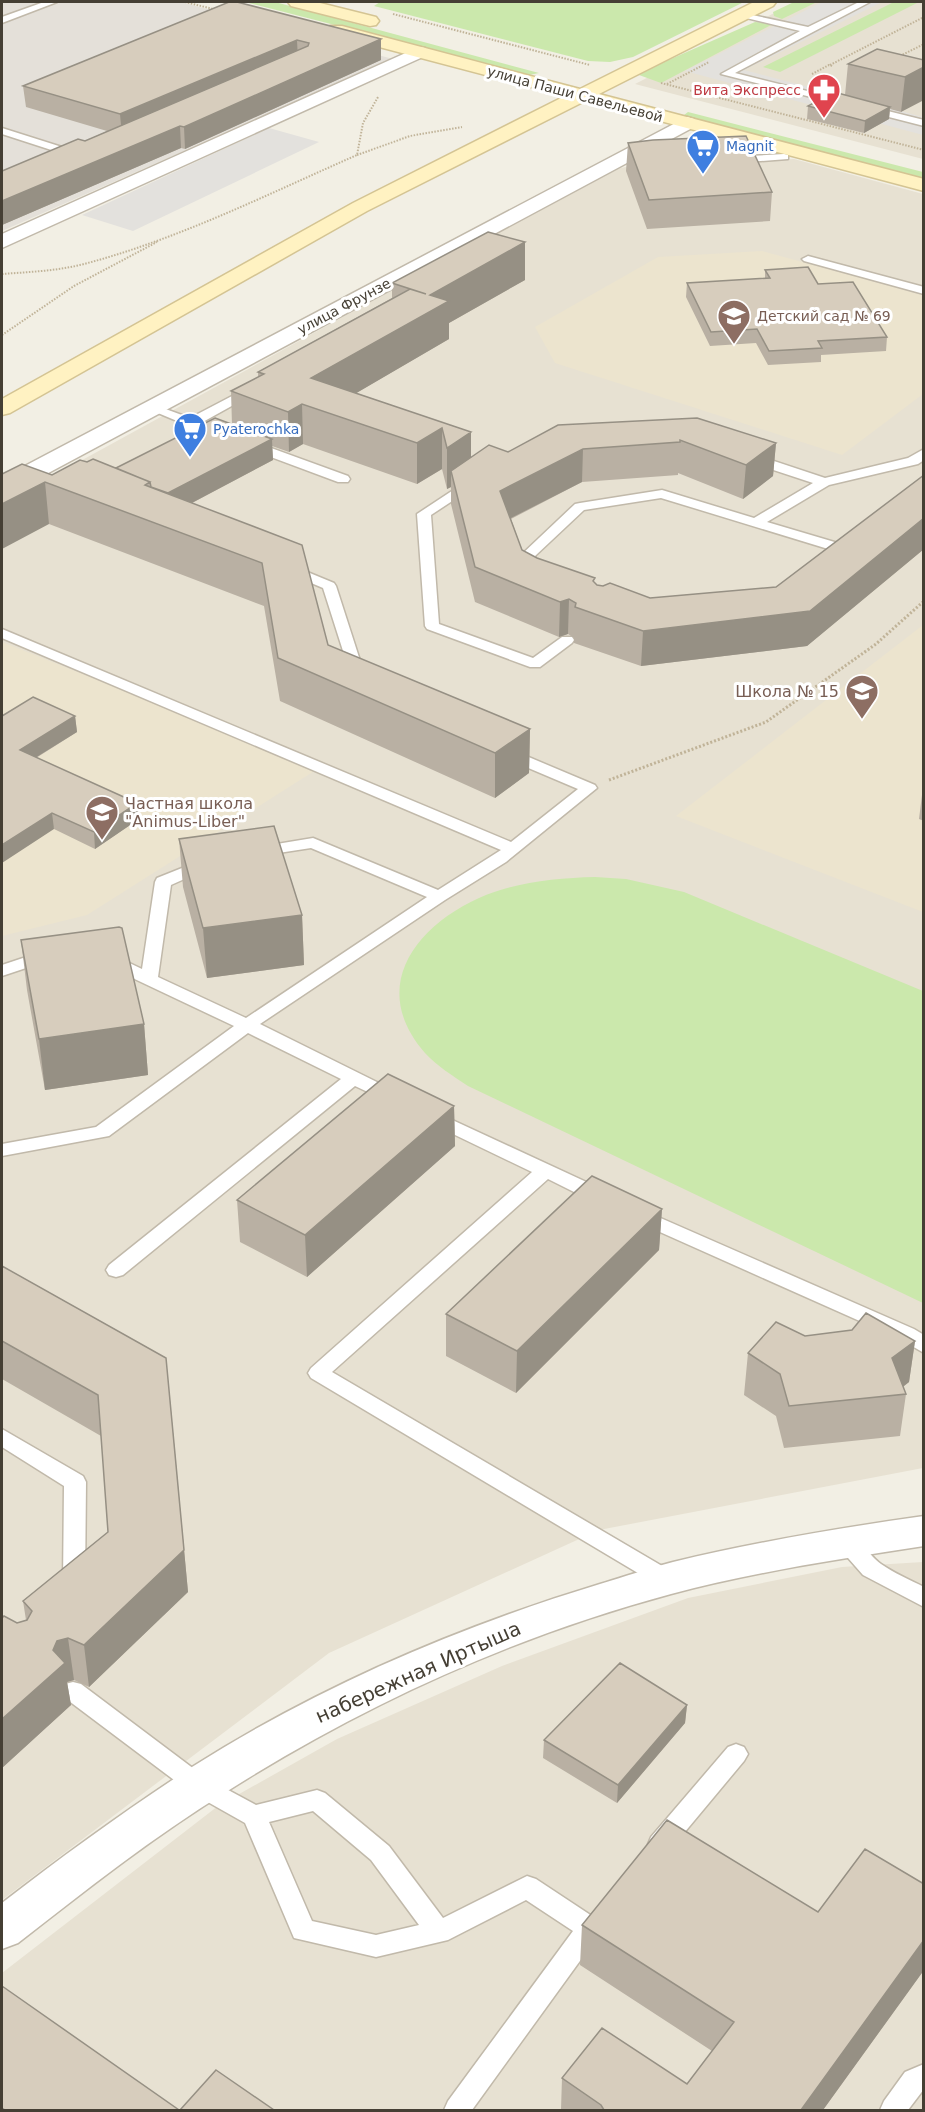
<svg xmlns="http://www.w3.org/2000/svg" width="925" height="2112" viewBox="0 0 925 2112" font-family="'DejaVu Sans',sans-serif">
	<rect width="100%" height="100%" fill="#f2efe4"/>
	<path fill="#e7e1d2" d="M796 2H923V159L635 84Z
		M794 159 923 194V1468L599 1530 329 1653 2 1900V504L611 170 631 166Z
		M923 1562V2110H2V1973L218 1806 337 1739 502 1666 688 1598 842 1567Z"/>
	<path fill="#e4e0d9" d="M2 2H181L393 59 2 231Z"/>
	<path fill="#ece4ce" d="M762 251 923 295V394L842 455 555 363 535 327 658 257Z
		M923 625V912L676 816Z
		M2 642 319 768 87 915 2 936Z"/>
	<path fill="#cbe8ac" d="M245 2H275L539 73 529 75Z
		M380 2H744L633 57 610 62 588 61 374 6Z
		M794 2H817L782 19 774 16 773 12Z
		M894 2H919L780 72 763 67Z
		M755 22 773 24 661 83 639 75V73Z
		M688 112 923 172V181L687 119 684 115Z
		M595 877 626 879 684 892 923 991V1303L468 1086C453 1076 437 1066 425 1053 369 989 413 928 479 898 515 882 556 878 595 877Z"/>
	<path fill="#e3e1dd" d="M822 2H882L744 70 923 117V135L685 71Z
		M269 128 319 142 133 231 82 215Z"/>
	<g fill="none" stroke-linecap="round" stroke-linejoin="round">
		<g stroke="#c1b9aa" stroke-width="3">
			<path id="lane" d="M44 2H57L2 23V17Z
				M859 2H870L735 73 924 120V126L721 74 800 31 738 16V12L808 27Z
				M2 128 84 154 85 156 84 158H76L2 134Z
				M784 154 788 155V159L733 163 728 160 733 157Z
				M808 256 924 287V294L804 261 802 259Z
				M253 385 257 386 259 389 257 392 201 423 207 427 201 431 146 408 152 404 190 418Z
				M249 440 348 476 350 479 348 482H338L244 447 242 444 244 441Z
				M924 449V460L918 464 829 485 767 522 848 546 850 549 848 552H838L661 498 584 510 535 556 543 574 541 577H531L521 555 575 504 580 503 662 490 754 518 813 483 746 461 744 458 746 455H756L825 478 908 458Z
				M470 479 477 483 475 486 431 515 439 624 533 658 562 637H572L574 640 572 643 540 667H530L427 629 425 626 417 514Z
				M288 564 334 583 336 586 365 676 363 679H353L351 676 323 588 283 571 281 568Z
				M2 629 511 842 578 789 500 756 498 753 500 750H512L595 785 597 788 506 862 445 900 260 1024 399 1093 402 1097 399 1101H387L355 1086 123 1275 116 1277 109 1275 106 1270 109 1265 341 1079 248 1033 109 1136 2 1156V1144L96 1127 234 1026 105 965 102 961 105 957H117L142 969 155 882 157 878 197 862H209L211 865 209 868 171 885 158 977 246 1018 427 897 311 848 259 856 253 854 251 851 253 848 313 838 438 890 501 850 2 638Z
				M47 950 53 951 56 955 53 959 2 976V965Z
				M433 1111 608 1192 611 1197 608 1202 601 1203 594 1202 548 1179 332 1372 674 1573 677 1579 674 1585 666 1588 658 1585 311 1378 308 1373 311 1368 532 1172 426 1121 424 1117 426 1113Z
				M640 1209 914 1329 924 1335V1353L900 1339 633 1220 630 1215 633 1210Z
				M2 1429 83 1476 86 1482 85 1583 82 1589 74 1592 66 1589 63 1583 64 1486 2 1447Z
				M845 1534C864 1540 867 1554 881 1564 894 1573 910 1580 924 1587V1607L863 1575 834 1542 837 1536Z
				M73 1682 81 1684 206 1778 256 1805 317 1790 325 1793 389 1846 443 1918 527 1876 536 1879 598 1920 602 1928 598 1936 472 2110H444L448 2101 573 1931 526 1900 448 1940 376 1957 294 1938 245 1823 190 1792 65 1698 61 1691 65 1684ZM313 1811 371 1860 419 1925 376 1935 312 1921 269 1822Z
				M736 1744 744 1747 748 1754 744 1761 669 1851 660 1854 651 1851 648 1844 651 1837 728 1747Z
				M924 2064V2089L908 2110H880L884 2101 905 2072Z"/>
		</g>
		<g stroke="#c1b9aa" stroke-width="3">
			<path id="street" d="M419 47 425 48 428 52 425 56 2 248V234Z
				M687 117 694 119 697 123 694 127 11 493 2 495V478Z
				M924 1516V1546C839 1559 754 1572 671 1594 515 1636 363 1705 226 1792 153 1837 86 1890 18 1943L2 1949V1903C64 1855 126 1810 192 1767 318 1687 458 1627 600 1584 624 1577 649 1568 673 1562 756 1542 839 1528 924 1516Z"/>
		</g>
		<g stroke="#d4c493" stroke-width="3">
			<path id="secondary" d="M288 2H316L376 17 379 21 376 25 370 26 291 6Z
				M754 2H776L773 6 599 94 924 179V191L585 101 367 211 10 413 2 415V399L353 203 565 96 330 34 327 30 330 26H342L580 89Z"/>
		</g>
		<path stroke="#c0b398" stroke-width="2" stroke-dasharray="1.5 1.5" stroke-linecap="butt" d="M185 2 217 10
			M393 14 590 65
			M900 56 924 44
			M830 65 924 17
			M812 74 829 65 833 66
			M661 83 924 150
			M667 84 709 62
			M357 155 410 136 462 127
			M2 274C29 272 57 271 84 264 179 239 268 194 357 155L363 123 378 97
			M2 335 74 286 157 242"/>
		<path stroke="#c0b398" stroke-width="3" stroke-dasharray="2 2" stroke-linecap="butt" d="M609 780 766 722 876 644 924 601"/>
		<use href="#lane" fill="#fff" fill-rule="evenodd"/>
		<use href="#street" fill="#fff" fill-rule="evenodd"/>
		<use href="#secondary" fill="#fff2c2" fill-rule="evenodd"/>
	</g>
	<path fill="#b9b0a3" d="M229 2 381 39V60L185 149 181 148 2 225V171L85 141 107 131 26 107 23 86Z
		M924 60 901 112 890 109 889 119 864 133 807 119 808 106 845 95 848 64Z
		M709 137 772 192 770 221 647 229 626 171 628 143Z
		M525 242V280L449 323V339L356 393 471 432V457L508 452 558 425 776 443 773 476 743 499 678 473V475L582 482 511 519 522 550 537 558 594 583 597 585 650 598 776 587 924 475V549L807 646 641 666 574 643V638L568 634 559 637 475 602 451 504V487L447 489 442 469 417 484 303 444 289 452 272 446 273 460 192 503 302 545 328 645 530 729 529 773 495 798 280 701 264 606 49 524 2 474 52 475 87 462 116 468 232 425 231 391 258 377V372L392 298V283Z
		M765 270 818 284 887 337 886 351 821 355V362L768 365 756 343 710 346 686 297 687 283 765 279Z
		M2 716H75L77 732 36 758 139 819 95 849 54 829Z
		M924 794V821L919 819 922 795Z
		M179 839 302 915 304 965 207 978 183 887Z
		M21 940 144 1024 148 1075 45 1090 27 990Z
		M454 1106 455 1146 307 1277 240 1242 237 1200Z
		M662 1209 659 1250 516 1393 446 1356V1314Z
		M2 1266 166 1358 188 1592 89 1687 74 1680 67 1682 71 1705 2 1768V1618L17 1623 26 1620 23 1601 108 1532 101 1436 2 1379Z
		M805 1336 915 1341 909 1382 903 1387 906 1394 900 1436 784 1448 776 1416 744 1395 748 1353Z
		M687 1705 685 1723 617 1803 543 1758 544 1740Z
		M924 1884V1970L823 2110H561L562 2078 687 2084 712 2051 580 1965 582 1925 818 1912Z"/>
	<path fill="#969084" d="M381 39V60L185 149 184 127Z
		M297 40 298 61 122 136 120 114Z
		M924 67V100L901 112 905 77Z
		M890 107 889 119 864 133 865 121Z
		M180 126 181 148 2 225V201Z
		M525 242V280L449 323V339L324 412 311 378 430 295Z
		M302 404 303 444 289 452 288 412Z
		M442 428V469L417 484V443Z
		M471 432V473L451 471V487L447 489V448Z
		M272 439 273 460 169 515 168 493Z
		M776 443 773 476 743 499 746 465Z
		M583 449 582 482 499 524 500 491Z
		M45 482 49 524 2 549V504Z
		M924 518V549L807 646 641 666 643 631 810 611Z
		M569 599 568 634 559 637 560 602Z
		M75 716 77 732 22 766 20 750Z
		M530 729 529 773 495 798V753Z
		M137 803 139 819 95 849 94 832Z
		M52 813 54 829 2 863V845Z
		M302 915 304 965 207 978 203 928Z
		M144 1024 148 1075 45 1090 39 1039Z
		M454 1106 455 1146 307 1277 305 1235Z
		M662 1209 659 1250 516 1393 517 1351Z
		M915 1341 909 1382 892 1395V1358Z
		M170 1400 188 1592 89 1687 84 1645Z
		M68 1638 74 1680 67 1682 71 1705 2 1768V1719L53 1650 57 1641Z
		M687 1705 685 1723 617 1803 618 1785Z
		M924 1940V1970L823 2110H801Z"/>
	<path fill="#d7cdbd" stroke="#969084" stroke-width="1.5" d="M229 2H237L381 39 184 127 180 126 2 201V171L78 139 85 141 308 46 309 43 297 40 120 114 23 86Z
		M877 49 924 60V67L905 77 848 64Z
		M834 92 890 107 865 121 808 106Z
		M702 136 709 137 697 138Z
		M746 136 772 192 649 200 628 143 653 140Z
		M488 232 525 242 430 295 449 301 311 378 471 432 447 448 442 428 417 443 302 404 288 412 231 391 264 374 258 372 410 289 426 294 392 283Z
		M808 267 818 284 853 282 887 337 818 341 822 348 769 351 757 329 711 332 687 283 770 278 765 270Z
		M215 418 272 439 168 493 151 487 150 482 116 468Z
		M697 418 776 443 746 465 680 440V442L583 449 500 491 522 550 537 558 595 578 593 581 597 585 603 586 610 583 650 598 776 587 924 475V518L810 611 643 631 575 607 576 603 569 599 560 602 475 567 451 471 489 445 508 452 558 425Z
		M93 459 150 482 145 485 302 545 328 645 530 729 495 753 278 658 262 563 45 482 2 504V474L22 464 52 475 80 460 87 462Z
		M33 697 75 716 20 750 137 803 94 832 52 813 2 845V716Z
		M274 826 302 915 203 928 179 839Z
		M119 927 122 928 144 1024 39 1039 21 940Z
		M388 1074 454 1106 305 1235 237 1200Z
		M592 1176 662 1209 517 1351 446 1314Z
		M2 1266 166 1358 184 1550 84 1645 68 1638 57 1641 53 1650 65 1663 2 1719V1618L4 1616 17 1623 27 1620 32 1611 23 1601 108 1532 98 1395 2 1341Z
		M866 1313 915 1341 892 1358 906 1394 789 1406 780 1374 748 1353 776 1322 805 1336 852 1330Z
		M620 1663 687 1705 618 1785 544 1740Z
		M667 1820 818 1912 865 1849 924 1884V1940L801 2110H604L601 2105 562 2078 602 2028 687 2084 734 2022 582 1925Z
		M2 1986 179 2110H5L2 2108Z
		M216 2070 274 2110H180Z"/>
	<defs>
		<g id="pharmacy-pin" transform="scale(1.725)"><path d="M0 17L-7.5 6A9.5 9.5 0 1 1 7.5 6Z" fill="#e0444e" stroke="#fff"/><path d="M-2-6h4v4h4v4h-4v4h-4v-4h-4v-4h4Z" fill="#fff"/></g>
		<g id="supermarket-pin" transform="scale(1.725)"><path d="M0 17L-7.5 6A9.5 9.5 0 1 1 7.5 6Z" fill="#3f7fe0" stroke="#fff"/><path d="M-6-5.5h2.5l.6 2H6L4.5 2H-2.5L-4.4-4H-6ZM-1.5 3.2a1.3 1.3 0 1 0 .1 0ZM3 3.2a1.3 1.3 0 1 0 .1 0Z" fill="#fff"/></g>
		<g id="school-pin" transform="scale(1.725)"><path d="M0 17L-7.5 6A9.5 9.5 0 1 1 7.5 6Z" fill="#8d6e63" stroke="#fff"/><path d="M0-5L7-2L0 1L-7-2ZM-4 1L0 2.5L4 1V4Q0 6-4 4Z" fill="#fff"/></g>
	</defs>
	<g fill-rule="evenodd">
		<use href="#pharmacy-pin" x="824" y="90"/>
		<use href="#supermarket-pin" x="703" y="146"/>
		<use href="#school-pin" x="734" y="316"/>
		<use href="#supermarket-pin" x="190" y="429"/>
		<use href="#school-pin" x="862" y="691"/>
		<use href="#school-pin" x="102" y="812"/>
	</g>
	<g text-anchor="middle" stroke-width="6" stroke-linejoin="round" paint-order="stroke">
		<g font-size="14" fill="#be3a42" stroke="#fff" text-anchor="end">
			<text x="801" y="95">Вита Экспресс</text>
		</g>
		<g font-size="14" fill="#453f34" stroke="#fff">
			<text transform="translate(575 94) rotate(15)" y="5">улица Паши Савельевой</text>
			<text transform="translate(344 306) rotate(-28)" y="5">улица Фрунзе</text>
		</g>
		<g font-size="14" fill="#366cbe" stroke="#fff" text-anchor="start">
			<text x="726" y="151">Magnit</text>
			<text x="213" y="434">Pyaterochka</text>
		</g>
		<g font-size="14" fill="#785e54" stroke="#fff" text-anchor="start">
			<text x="757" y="321">Детский сад № 69</text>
		</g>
		<g font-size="16" fill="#785e54" stroke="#fff" text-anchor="end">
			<text x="839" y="697">Школа № 15</text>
			<text x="125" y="809" text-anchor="start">Частная школа<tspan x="125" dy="18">"Animus-Liber"</tspan></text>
		</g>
		<g font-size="20" fill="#453f34" stroke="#fff">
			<text transform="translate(418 1672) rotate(-24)" y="7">набережная Иртыша</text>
		</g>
	</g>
	<rect width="925" height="2112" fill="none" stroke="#453f34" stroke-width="6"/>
</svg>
